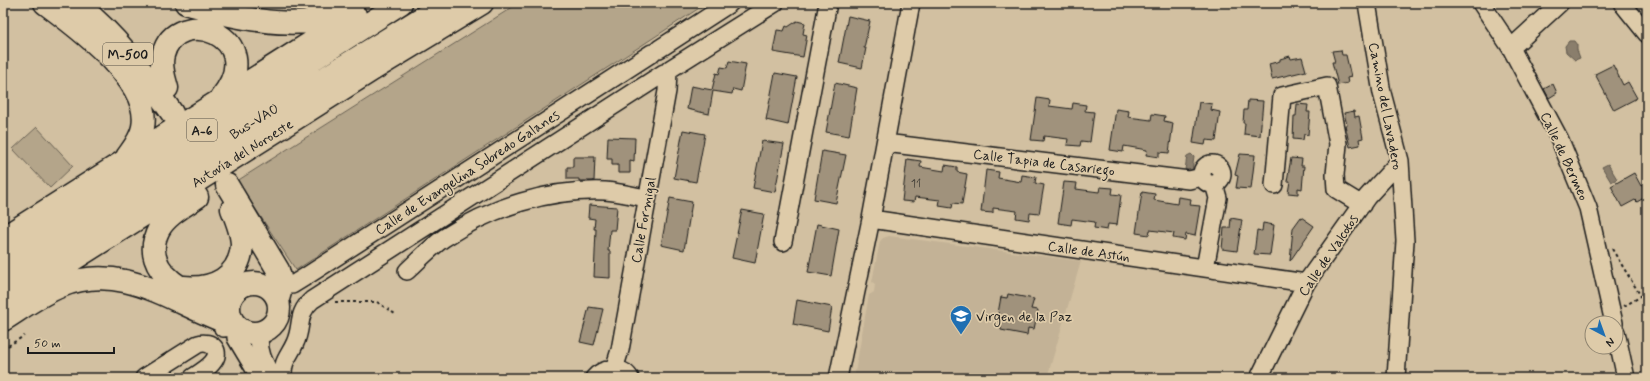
<svg xmlns="http://www.w3.org/2000/svg" width="1650" height="381" viewBox="0 0 1650 381" font-family="Mynerve,sans-serif">
	<rect width="100%" height="100%" fill="#d2c0a1"/>
	<filter id="ink" filterUnits="userSpaceOnUse"><feTurbulence type="fractalNoise" baseFrequency=".025" numOctaves="2"/><feDisplacementMap in="SourceGraphic" scale="8" xChannelSelector="R" yChannelSelector="G"/><feConvolveMatrix kernelMatrix="1 2 1 2 8 2 1 2 1" color-interpolation-filters="sRGB"/></filter>
	<g filter="url(#ink)">
		<path fill="#c3b296" d="M889 236 1081 261 1047 378H854L869 295 874 292 875 284 872 282 880 241 883 238Z"/>
		<path fill="#b4a58a" stroke="#686053" d="M519 3H707L296 270 237 181Z
			M37 127 73 166 50 188 13 149Z"/>
		<path fill="#8a7e6c" stroke="#5e574c" d="M1569 41H1574L1577 45V50L1580 58 1575 60 1566 52 1565 46Z
			M1191 154 1194 157 1192 171 1185 170 1187 156Z
			M1608 164 1617 179 1611 182 1602 167Z"/>
		<path fill="#a0927c" stroke="#1c1c1c" d="M848 16 870 21 864 48H866L862 68 839 63Z
			M797 21 805 23 803 34 807 35 803 57 773 52 777 30 784 31 786 26 788 27Z
			M1341 50 1342 55H1346L1351 77 1347 78 1348 83 1338 85 1332 62H1335L1332 51Z
			M1290 56 1291 59 1302 57 1306 71 1272 79 1269 64 1280 61V59Z
			M729 61 746 64 741 91 733 89 732 94 713 91 709 114 687 109 691 86 712 90 716 73 719 74 721 67 727 68Z
			M1613 65 1623 85 1628 82 1637 98 1614 110 1595 74Z
			M775 73 797 77 788 125 766 120Z
			M835 83 857 88 849 136 826 132Z
			M1553 84 1557 93 1549 98 1544 89Z
			M1037 98 1050 100 1049 106 1072 109 1073 103 1086 105 1085 111 1094 112 1090 142 1081 141 1080 146 1067 145 1068 139 1044 136 1043 141 1031 140Z
			M1248 100 1263 101 1260 136 1244 134 1245 123H1243L1244 110H1247Z
			M1199 102 1212 104 1211 110 1220 112 1216 141 1206 140 1205 145 1193 143Z
			M1297 104 1308 105 1307 112H1310L1308 135 1304 134 1303 140 1293 139 1294 116H1296Z
			M1116 109 1129 111 1128 117 1151 120 1152 114 1165 116 1164 121 1173 123 1169 153 1159 152V157L1146 155 1147 150 1124 146 1123 152 1110 150Z
			M1354 111 1355 117 1359 116 1363 138 1359 139 1360 145 1350 147 1345 125H1347L1344 113Z
			M683 130 705 134 696 182 674 178Z
			M608 137 635 138 634 161 630 160V173H618V165H612V159H607Z
			M762 141 784 144 775 192 753 188Z
			M822 151 846 155 836 203 814 199Z
			M1240 154 1255 155 1251 189 1236 188 1238 176 1235 175Z
			M573 157H595L594 181H579V179H567V167H573Z
			M1291 158 1302 159 1301 166H1304L1302 189 1298 188V194L1288 193 1290 181H1287Z
			M907 159 921 161 920 167 944 171 945 165 957 167V172L967 174 962 204 953 203 952 208 939 206 940 200 915 197 914 202 902 201Z
			M986 170 999 172 998 178 1021 182 1022 175 1036 177 1035 183 1044 185 1039 214 1030 213 1029 220 1016 218 1017 211 993 208V213L981 212Z
			M1634 173 1641 186 1642 185 1647 196 1637 202 1635 200 1622 207 1611 186Z
			M1064 182 1077 183 1076 189 1099 192 1100 187 1113 188 1112 194 1121 195 1117 225 1108 224 1107 230 1094 228 1095 222 1072 219 1071 225 1058 223Z
			M1142 192 1155 194 1154 200 1177 204 1178 197 1191 199 1190 205 1200 206 1195 236 1186 234 1185 240 1173 238 1174 233 1150 230 1149 235 1136 233Z
			M670 198 692 202 684 250 661 245Z
			M589 205 617 207 615 230H610L608 251H610V278L594 277 596 229H594L595 219 588 218Z
			M742 210 764 214 755 263 732 258Z
			M1301 217 1314 226 1290 261 1293 228Z
			M1231 218 1242 220 1237 251 1222 249 1224 228H1230Z
			M1263 223 1274 225 1270 255 1254 254 1257 230 1262 231Z
			M817 224 839 229 831 276 808 272Z
			M1008 294 1034 299 1031 309 1038 310 1034 329 1028 328 1027 335 1001 330V324H996L1001 297 1007 298Z
			M797 300 832 307 828 331 793 324Z
			M589 307 603 309 594 345 580 342Z"/>
		<g fill="none" stroke-linecap="round" stroke-linejoin="round">
			<g stroke="#1c1c1c" stroke-width="20">
				<path id="minor" d="M308 3 316 6 326 3
					M1367 3 1382 93 1400 161 1405 241 1396 378
					M1481 3 1511 48 1560 140 1588 208 1614 323
					M1622 3 1647 34
					M1511 48 1560 3
					M659 49 730 3
					M670 69 775 3
					M885 143 1189 180 1202 177
					M1202 174a10 10 0 1 1 20 0a10 10 0 1 1-20 0Z
					M1274 185 1282 96 1327 86 1338 144 1335 175 1336 189 1362 205
					M871 219 1306 283
					M783 242 828 3
					M1205 268 1218 198 1214 184
					M407 271C419 260 431 247 444 238 492 207 548 189 605 191 619 192 634 196 647 198
					M282 285H292L305 277 652 53
					M223 328 236 327V338L260 378
					M1616 332 1626 378
					M260 333C257 351 264 363 273 378
					M614 369 620 350 667 91 668 71
					M144 378 198 344C211 340 223 351 212 363 207 369 198 374 192 378
					M283 378C282 360 289 357 295 343 303 326 296 314 312 300L664 73
					M594 378C602 368 622 365 630 378
					M838 378 871 219 911 3
					M1259 378 1306 283 1367 197 1400 161"/>
			</g>
			<g stroke="#1c1c1c" stroke-width="25">
				<path id="highway" d="M45 3C77 27 152 81 143 127 141 139 134 147 127 157
					M76 3C115 34 144 73 172 113
					M186 3C197 7 210 9 221 13 272 25 303 26 355 15
					M167 88C164 77 160 66 163 55 176 2 271 36 221 98
					M227 185 278 270 282 285 278 299
					M197 197C184 206 167 215 159 229 136 273 194 301 229 302
					M3 238 334 28
					M3 258 401 3
					M3 280 178 169 446 3
					M229 308a25 25 0 1 1 50 0a25 25 0 1 1-50 0Z
					M183 287C212 290 240 278 242 245 242 233 237 221 232 209
					M3 304 372 70 482 3
					M3 320C22 308 41 294 61 286 125 260 176 306 234 325"/>
			</g>
			<path stroke="#1c1c1c" stroke-width="2" stroke-dasharray="3 3" stroke-linecap="butt" d="M1612 249 1647 306
				M335 302H377L395 314
				M1624 306 1640 297
				M3 349 24 336"/>
			<use href="#minor" stroke="#decba9" stroke-width="17"/>
			<use href="#highway" stroke="#decba9" stroke-width="22"/>
		</g>
	</g>
	<defs>
		<g id="school-pin" transform="scale(1.15)"><path d="M0 17L-7.5 6A9.5 9.5 0 1 1 7.5 6Z" fill="#1f6fb2" stroke="#decba9"/><path d="M0-5L7-2L0 1L-7-2ZM-4 1L0 2.5L4 1V4Q0 6-4 4Z" fill="#fff"/></g>
	</defs>
	<g fill-rule="evenodd">
		<use href="#school-pin" x="961" y="316"/>
	</g>
	<g text-anchor="middle" stroke-width="3.5" stroke-linejoin="round" paint-order="stroke">
		<g font-size="12" fill="#3d3a34">
			<text x="916" y="187">11</text>
		</g>
		<g fill="#decba9" stroke="#565046" stroke-width="1">
			<rect x="103" y="43" width="50" height="22" rx="3"/>
			<rect x="187" y="119" width="30" height="22" rx="3"/>
		</g>
		<g font-size="13" font-weight="bold" fill="#1c1c1c">
			<text x="128" y="59">M-500</text>
			<text x="202" y="135">A-6</text>
		</g>
		<g font-size="14" fill="#1c1c1c" stroke="#decba9">
			<text transform="translate(1386 106) rotate(79)" y="5">Camino del Lavadero</text>
			<text transform="translate(254 121) rotate(-32)" y="5">Bus-VAO</text>
			<text transform="translate(242 153) rotate(-32)" y="5">Autovía del Noroeste</text>
			<text transform="translate(1565 156) rotate(65)" y="5">Calle de Bermeo</text>
			<text transform="translate(1044 162) rotate(7)" y="5">Calle Tapia de Casariego</text>
			<text transform="translate(467 172) rotate(-33)" y="5">Calle de Evangelina Sobredo Galanes</text>
			<text transform="translate(643 220) rotate(-80)" y="5">Calle Formigal</text>
			<text transform="translate(1089 251) rotate(8)" y="5">Calle de Astún</text>
			<text transform="translate(1328 255) rotate(-56)" y="5">Calle de Valcotos</text>
		</g>
		<g font-size="14" fill="#1c1c1c" stroke="#decba9" text-anchor="start">
			<text x="976" y="321">Virgen de la Paz</text>
		</g>
	</g>
	<rect width="1650" height="381" fill="none" stroke="#decba9" stroke-width="16"/>
	<rect x="8" y="8" width="1634" height="365" fill="none" stroke="#1c1c1c" stroke-width="1.5" filter="url(#ink)"/>
	<g transform="translate(1604 335) rotate(139)"><circle r="19" fill="#decba9" stroke="#908571"/>
	<path d="M0-3L7 15L0 10L-7 15Z" fill="#1f6fb2"/>
	<text y="-6" font-size="11" font-weight="bold" text-anchor="middle" fill="#1c1c1c">N</text>
	</g>
	<path d="M28 347v6h86v-6" fill="none" stroke="#1c1c1c" stroke-width="2"/>
	<text x="34" y="347" font-size="12" fill="#1c1c1c" stroke="#decba9" stroke-width="3" paint-order="stroke">50 m</text>
</svg>
